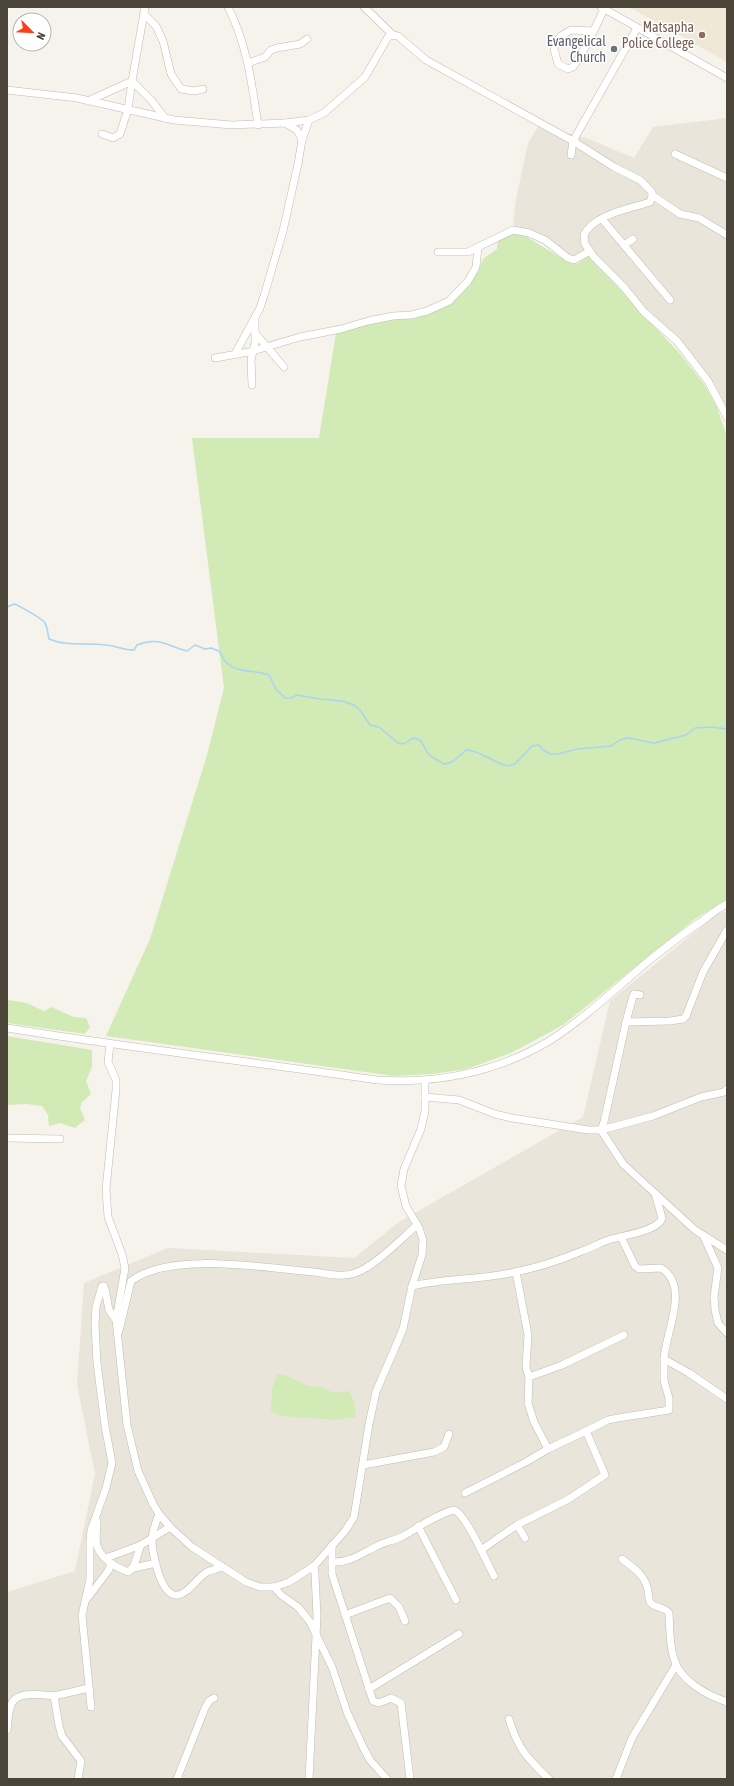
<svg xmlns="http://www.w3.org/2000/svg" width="734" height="1786" font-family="'Asap Condensed',sans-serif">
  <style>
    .residential { fill: #eae5da }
    .education { fill: #efe8d6 }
    .green { fill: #d2eab5 }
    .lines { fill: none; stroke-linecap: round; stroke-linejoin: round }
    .stream { stroke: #a9d4f2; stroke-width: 1.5 }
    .minor-casing { stroke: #c2bbae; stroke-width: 8 }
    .minor { stroke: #fff; stroke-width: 7 }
    .education-dot { fill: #8d6e63; stroke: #fff; stroke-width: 1.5 }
    .worship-dot { fill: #6b7280; stroke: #fff; stroke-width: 1.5 }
    .labels { text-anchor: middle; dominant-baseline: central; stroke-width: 3; stroke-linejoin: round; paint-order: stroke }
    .education-label { font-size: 14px; fill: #785e54; stroke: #fff; text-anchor: end }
    .worship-label { font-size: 14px; fill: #5b616d; stroke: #fff; text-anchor: end }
  </style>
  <rect width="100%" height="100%" fill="#f6f3ec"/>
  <g class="residential">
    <path d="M 727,118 L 727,416 L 716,389 L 667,331 L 592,252 L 573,261 L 513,225 L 516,199 L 528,143 L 539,125 L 586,138 L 634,158 L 653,127 Z"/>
    <path d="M 727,911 L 727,1779 L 7,1779 L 7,1592 L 75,1571 L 95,1474 L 77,1384 L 84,1283 L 168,1248 L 354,1258 L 399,1222 L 583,1117 L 610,1001 L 717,914 Z"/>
  </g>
  <path class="education" d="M 629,7 L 727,7 L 727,62 Z"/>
  <g class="green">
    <path d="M 514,233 L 525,236 L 570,263 L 577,264 L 589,256 L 681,355 L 704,384 L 717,407 L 727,437 L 727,899 L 695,919 L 563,1025 L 511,1053 L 467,1069 L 432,1074 L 394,1076 L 106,1036 L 150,939 L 207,755 L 224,688 L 192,438 L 319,438 L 336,333 L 385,320 L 417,318 L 442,308 L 461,295 L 478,272 L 483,259 L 497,249 L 498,239 Z"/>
    <path d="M 9,1000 L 27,1003 L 44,1011 L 51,1007 L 74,1017 L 86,1018 L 90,1027 L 85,1034 L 7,1023 L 7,1001 Z"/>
    <path d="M 7,1036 L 92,1050 L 92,1067 L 86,1081 L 91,1094 L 82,1102 L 80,1108 L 85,1120 L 75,1128 L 60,1123 L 49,1126 L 48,1115 L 42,1106 L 27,1104 L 7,1105 Z"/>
    <path d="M 277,1374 L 287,1376 L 308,1386 L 321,1387 L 334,1393 L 349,1391 L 354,1402 L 356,1417 L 335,1420 L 283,1416 L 271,1412 L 272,1389 Z"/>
  </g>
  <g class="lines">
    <path class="stream" d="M 7,607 L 14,604 C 18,605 43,619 45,623 C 47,626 48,634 49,639 C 67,647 87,642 106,645 C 116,646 124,650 134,650 L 137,645 C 157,636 168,646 187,651 L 195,645 L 205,649 L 211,648 L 219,651 C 222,655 224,662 228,664 C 239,673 256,670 269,675 L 276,689 L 285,698 L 291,698 L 297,695 L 320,699 L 342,701 L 354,705 L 360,710 L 370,725 L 379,727 L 398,743 L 404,744 L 413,738 C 423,739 423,746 428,753 C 432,758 439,761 444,764 C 453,764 459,756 466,750 C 480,750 493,763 508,766 L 515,764 L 532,746 L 539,745 L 543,750 L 551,754 L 558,754 L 577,749 L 611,746 L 620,740 L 628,738 L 654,743 L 686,735 L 695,728 L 711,727 L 727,729"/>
    <g class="minor-casing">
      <g id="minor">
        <path d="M 228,7 C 247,44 252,84 258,125"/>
        <path d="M 364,7 L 393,35"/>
        <path d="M 601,7 L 727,78"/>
        <path d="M 145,15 L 156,26 L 163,41 L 171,74 L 181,89 L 194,91 L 203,89"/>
        <path d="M 593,31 L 571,30 L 561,36 L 555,43 L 554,49 L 558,64 L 568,69 L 573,67 C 586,48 595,29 604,9"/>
        <path d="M 248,63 L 265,57 L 271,50 L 277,48 L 300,44 L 307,39"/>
        <path d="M 132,81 L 151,100 L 165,118"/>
        <path d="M 7,90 L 77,98 L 174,120 L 232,125 L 285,123 L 297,130 L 302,140"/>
        <path d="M 88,101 L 132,81 L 145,7"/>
        <path d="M 285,123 L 309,120 L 324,113 L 365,77 L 388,37 L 393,35 L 398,36 L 426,60 L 573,141 L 614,167 L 640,180 L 652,192 L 652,197 L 650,202 C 630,209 594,214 584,235 L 585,244 L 593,256 L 623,286 L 644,312 L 677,341 L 708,381 L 727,417"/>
        <path d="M 102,134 L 113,138 L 120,134 L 128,109 L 132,81"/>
        <path d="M 675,154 L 727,178"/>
        <path d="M 571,155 L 573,141 L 637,28"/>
        <path d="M 652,195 L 680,214 L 699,218 L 727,235"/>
        <path d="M 602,219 L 670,300"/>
        <path d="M 624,245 L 633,239"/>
        <path d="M 438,252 L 468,252 L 513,230 L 529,233 L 545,240 L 568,258 L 574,260 L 590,251"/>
        <path d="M 255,333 L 284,367"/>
        <path d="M 235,354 L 260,308 L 264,296 L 283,231 L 298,164 L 302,140 L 309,120"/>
        <path d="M 215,358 L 249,352 L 300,337 L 341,329 L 368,321 L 393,316 L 411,315 L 427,311 L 449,301 L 468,281 L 476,267 L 478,247"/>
        <path d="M 252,385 L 251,360 L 255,343 L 255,319"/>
        <path d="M 640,995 L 634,994 L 633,996 L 626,1022 L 670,1021 L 683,1019 L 686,1016 L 703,972 L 727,930"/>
        <path d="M 7,1028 C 130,1048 254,1062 377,1080 C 437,1084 497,1072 549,1041 C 584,1019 615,989 646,963 C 664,948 683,934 702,921 C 710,915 718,908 727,904"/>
        <path d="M 110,1044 L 108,1062 L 116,1080 L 116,1090 L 106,1189 L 108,1217 L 122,1254 L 125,1268 L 116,1320 L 127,1425 L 138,1471 L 153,1504 L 159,1514 L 170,1527 L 192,1547 L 246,1582 L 260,1587 L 274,1587 L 289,1582 L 314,1566 L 345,1531 L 354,1517 L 369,1424 L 376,1392 L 403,1329 L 412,1286 L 422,1255 L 423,1240 L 419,1228 L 406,1206 L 401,1186 L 404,1169 L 421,1129 L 425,1111 L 425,1080"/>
        <path d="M 425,1097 L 459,1100 L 495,1114 L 512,1118 L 588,1130 L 601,1130 L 653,1116 L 701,1097 L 724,1092 L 727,1089"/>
        <path d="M 601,1130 L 623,1164 L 695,1230 L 727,1250"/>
        <path d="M 601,1130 L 604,1122 L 626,1022"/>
        <path d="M 7,1138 L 60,1139"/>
        <path d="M 621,1237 L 635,1266 L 639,1269 L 661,1268 C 691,1286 665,1333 664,1359 L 689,1373 L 727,1399"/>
        <path d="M 704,1237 L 718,1268 L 714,1297 L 715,1310 L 718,1323 L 727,1333"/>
        <path d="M 516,1272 L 528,1335 L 526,1367 L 529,1377 L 528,1403 L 534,1422 L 548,1449"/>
        <path d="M 412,1286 C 446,1278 481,1280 515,1272 C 535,1268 563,1259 582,1251 C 592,1248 601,1242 611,1239 C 622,1236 659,1231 662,1218 L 655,1193"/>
        <path d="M 119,1331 L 131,1281 C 170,1251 265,1268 313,1272 C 326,1273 342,1278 355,1273 C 374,1267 401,1239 417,1225"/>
        <path d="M 529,1377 L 562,1365 L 624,1335"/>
        <path d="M 586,1431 L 608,1420 L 618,1418 L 669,1410 L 669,1398 L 664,1381 L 664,1359"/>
        <path d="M 363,1465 L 434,1452 L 444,1447 L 449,1434"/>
        <path d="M 465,1493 L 526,1462 L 548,1449 L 586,1431 L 605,1475 L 567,1500 L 517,1525"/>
        <path d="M 159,1514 C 156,1522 152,1531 152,1541 C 152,1553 161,1598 178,1595 C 189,1593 197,1578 207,1572 C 211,1570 217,1569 222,1567"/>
        <path d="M 97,1521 C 97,1529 95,1539 97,1546 C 102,1560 116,1567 128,1572 C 136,1568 137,1553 141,1545"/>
        <path d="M 418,1526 L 456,1600"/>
        <path d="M 332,1545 L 332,1574 L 373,1701 L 379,1703 L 391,1698 L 401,1703 L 410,1779"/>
        <path d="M 481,1550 L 517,1525 L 525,1538"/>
        <path d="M 106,1558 L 141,1545 L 170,1527"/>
        <path d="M 622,1559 C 632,1567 644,1574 647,1587 C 649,1591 648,1599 650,1602 C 655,1609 664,1606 669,1613 C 670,1628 669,1644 674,1659 C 680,1681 707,1695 727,1702"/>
        <path d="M 332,1562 C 349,1563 361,1554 375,1547 C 383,1542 393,1541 401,1537 C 419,1528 434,1515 454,1510 C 466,1514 487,1563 494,1576"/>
        <path d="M 134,1568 L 156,1563"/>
        <path d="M 274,1587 L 281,1595 L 298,1607 L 310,1622 L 332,1667 L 347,1712 L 363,1747 L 370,1760 L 387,1779"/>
        <path d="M 86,1600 L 108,1571 L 111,1564"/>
        <path d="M 345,1615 L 390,1598 L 399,1607 L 405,1621"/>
        <path d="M 369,1689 L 459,1634"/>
        <path d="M 54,1696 L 89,1688"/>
        <path d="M 91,1707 L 82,1615 L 90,1579 L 90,1540 L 91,1530 L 106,1488 L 112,1463 L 105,1426 L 97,1363 L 95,1325 L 96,1307 L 102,1286 L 104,1286 L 105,1289 L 109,1310 L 116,1320"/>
        <path d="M 509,1719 C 518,1749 527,1758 549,1779"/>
        <path d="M 7,1730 C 8,1722 8,1713 11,1705 C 16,1690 43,1695 54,1696 L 59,1726 L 62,1736 L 81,1761 L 78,1779"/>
        <path d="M 177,1779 L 205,1708 L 209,1701 L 214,1698"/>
        <path d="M 309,1779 L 317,1616 L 315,1574 L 314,1566"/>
        <path d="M 616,1779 L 632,1738 L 676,1665"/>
      </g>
    </g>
    <use href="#minor" class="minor"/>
  </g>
  <circle class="education-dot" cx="702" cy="35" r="4"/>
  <circle class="worship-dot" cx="614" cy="49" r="4"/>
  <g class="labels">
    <g class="education-label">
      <text x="694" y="27">Matsapha<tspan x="694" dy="16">Police College</tspan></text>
    </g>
    <g class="worship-label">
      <text x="606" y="41">Evangelical<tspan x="606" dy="16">Church</tspan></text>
    </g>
  </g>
  <rect width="734" height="1786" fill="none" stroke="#4b4439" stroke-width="16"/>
  <g transform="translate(32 32) rotate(114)"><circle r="19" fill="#ffffff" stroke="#b7b4b0"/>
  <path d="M0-3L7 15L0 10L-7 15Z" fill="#fc3f1d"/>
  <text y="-6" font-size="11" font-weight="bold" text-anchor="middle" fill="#4b4439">N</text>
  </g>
</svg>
